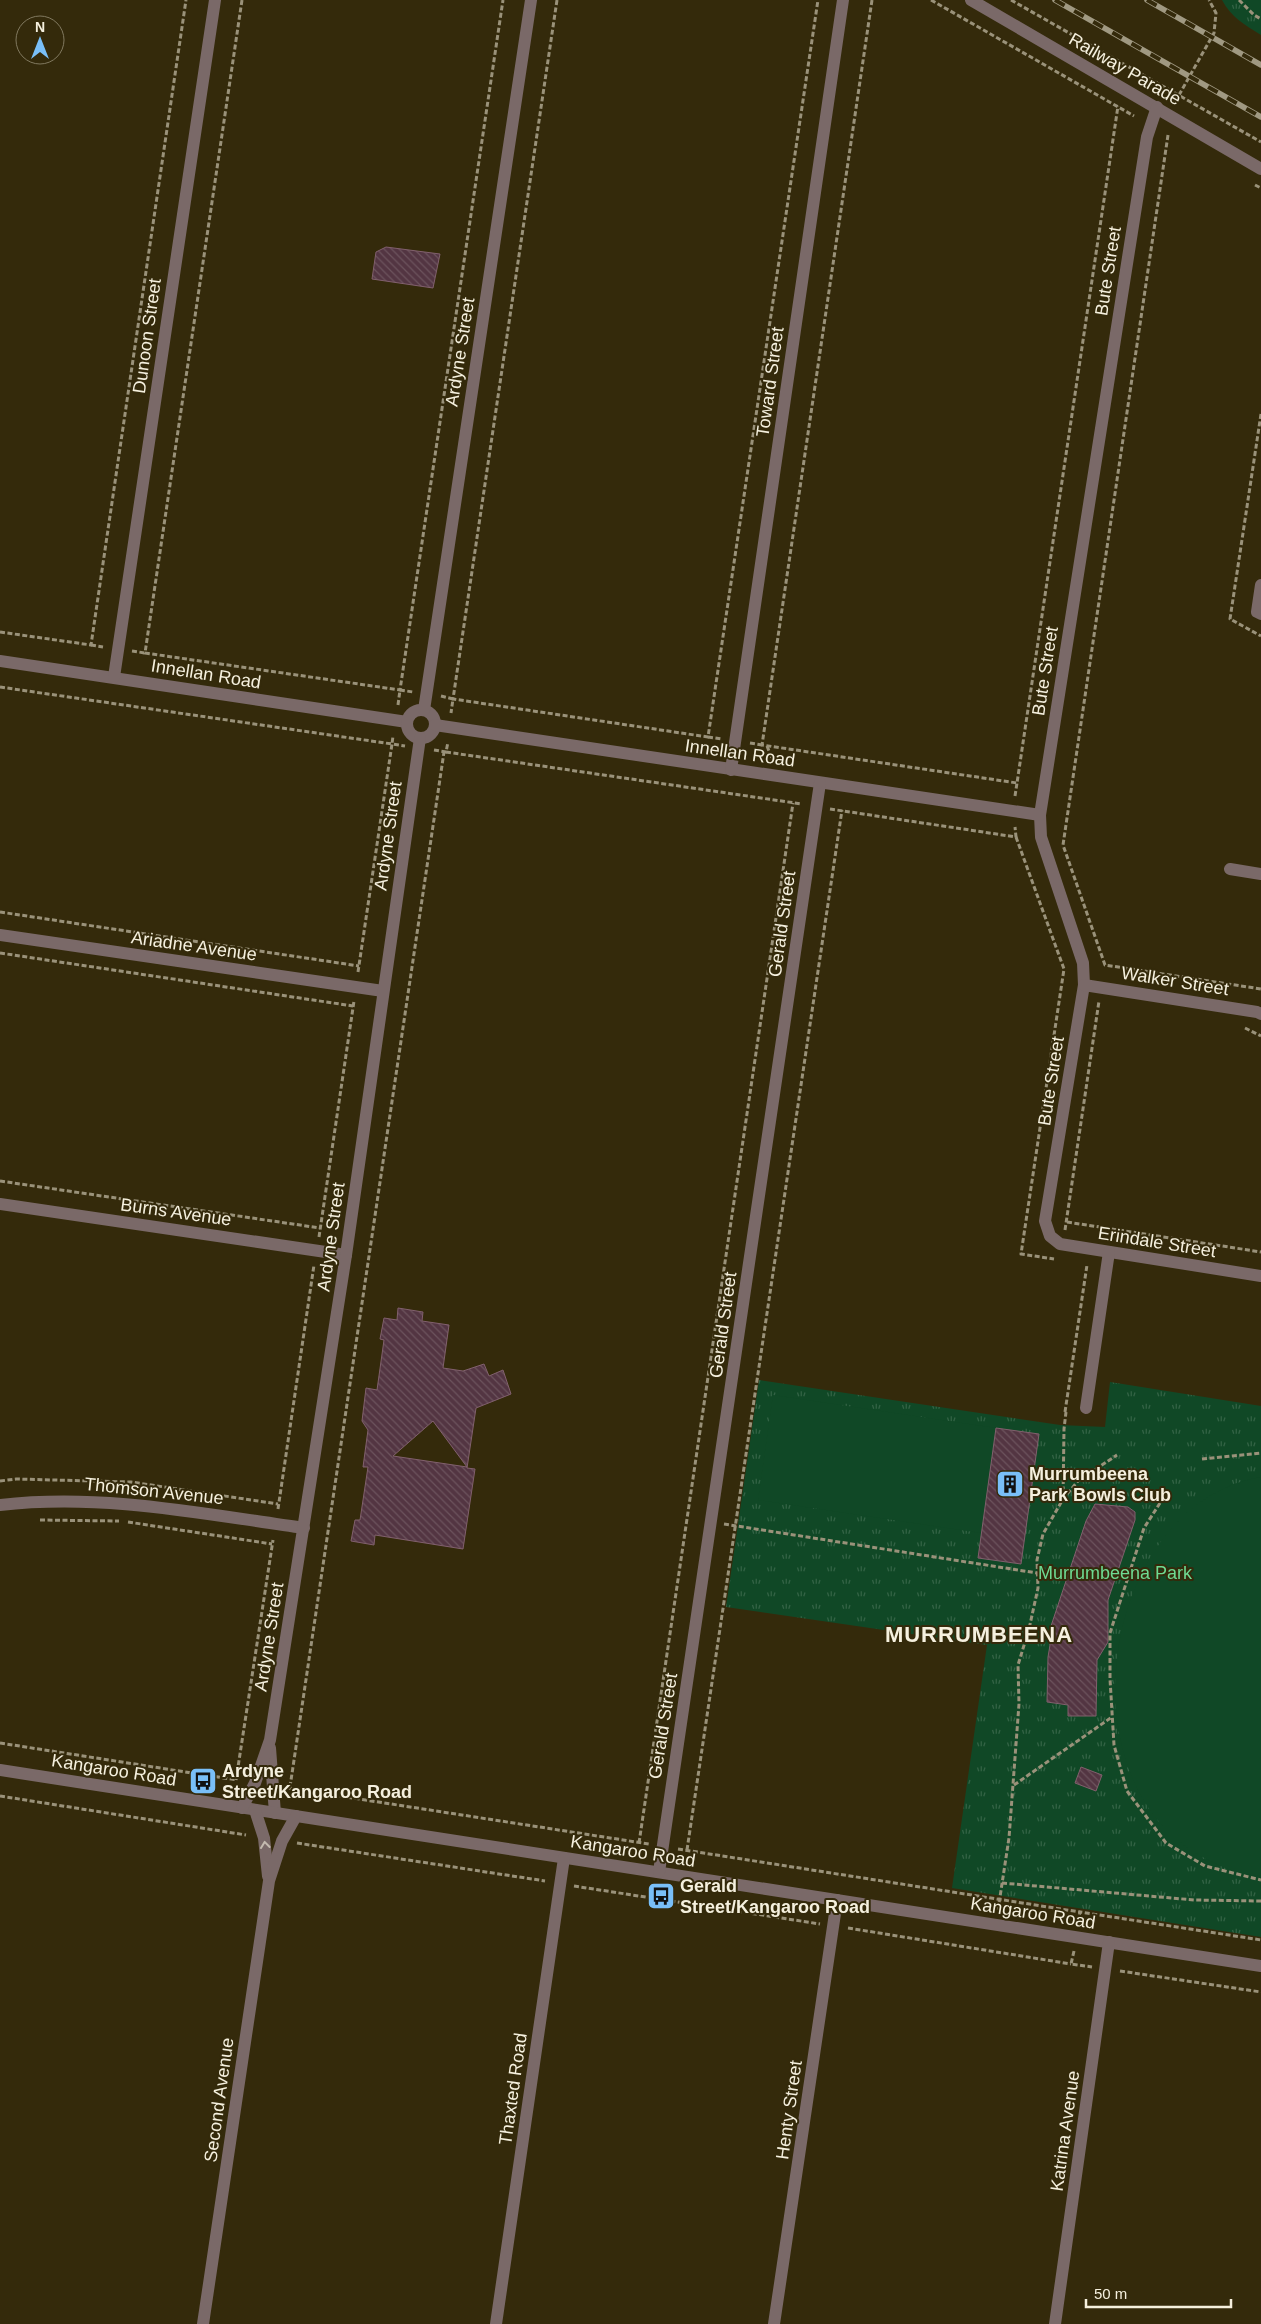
<svg xmlns="http://www.w3.org/2000/svg" width="1261" height="2324" font-family="Helvetica,sans-serif">
  <style>
    .park { fill: url(#park-tufts) }
    .garden { fill: #104826 }
    .building { fill: url(#building-back-hatch); stroke: #81606d; fill-rule: evenodd }
    .lines { fill: none; stroke-linecap: round; stroke-linejoin: round }
    .path { stroke: #9a927a; stroke-width: 3; stroke-dasharray: 5 2.5; stroke-linecap: butt }
    .minor { stroke: #7a6968; stroke-width: 12 }
    .rail-casing { stroke: #a09982; stroke-width: 5.5 }
    .rail { stroke: #342a0b; stroke-width: 4; stroke-dasharray: 11; stroke-linecap: butt }
    .oneway { stroke: #c4baaf }
    .labels { text-anchor: middle; dominant-baseline: central; stroke-width: 4; stroke-linejoin: round; paint-order: stroke }
    .street-label { font-size: 18px; fill: #f5f0de; stroke: #342a0b }
    .poi-label { font-size: 18px; font-weight: bold; fill: #f5f0de; stroke: #342a0b; text-anchor: start }
    .park-label { font-size: 18px; fill: #6eda92; stroke: #342a0b }
    .district-label { font-size: 22px; font-weight: bold; letter-spacing: 1px; fill: #f5f0de; stroke: #342a0b }
  </style>
  <defs>
    <pattern id="park-tufts" width="24" height="20" patternUnits="userSpaceOnUse" patternTransform="scale(1.25)"><rect width="24" height="20" fill="#104826"/><path d="M3 7l-1-3M5 7V3M7 7l1-3M15 17l-1-3M17 17v-4M19 17l1-3" fill="none" stroke="#336345"/></pattern>
    <pattern id="building-back-hatch" width="6" height="6" patternUnits="userSpaceOnUse" patternTransform="scale(1.25)"><rect width="6" height="6" fill="#533542"/><path d="M-1 5l2 2M0 0l6 6M5-1l2 2" fill="none" stroke="#6c535d"/></pattern>
  </defs>
  <rect width="100%" height="100%" fill="#342a0b"/>
  <g class="park">
    <path d="M 1222,0 L 1261,0 L 1261,35 C 1245,25 1231,17 1222,0 Z"/>
    <path d="M 759,1380 L 1060,1425 L 1105,1427 L 1110,1382 L 1261,1406 L 1261,1937 L 952,1888 L 987,1645 L 726,1607 Z"/>
  </g>
  <g class="garden">
    <path d="M 773,1395 L 996,1428 L 981,1533 L 758,1500 Z"/>
    <path d="M 1261,1477 L 1261,1876 C 1237,1875 1214,1864 1194,1852 C 1061,1769 1105,1503 1261,1477 Z"/>
  </g>
  <g class="building">
    <path d="M 386,247 L 440,254 L 433,288 L 372,279 L 376,252 Z"/>
    <path d="M 398,1308 L 423,1312 L 422,1321 L 449,1325 L 443,1368 L 463,1371 L 484,1364 L 489,1376 L 503,1370 L 511,1394 L 476,1408 L 467,1468 L 475,1469 L 463,1549 L 375,1535 L 374,1545 L 351,1541 L 355,1520 L 360,1520 L 368,1467 L 363,1467 L 368,1430 L 362,1421 L 366,1388 L 377,1390 L 384,1340 L 380,1339 L 384,1318 L 397,1320 ZM 433,1421 L 467,1467 L 393,1456 Z"/>
    <path d="M 996,1428 L 1039,1434 L 1021,1564 L 978,1558 Z"/>
    <path d="M 1095,1504 L 1128,1507 L 1135,1512 L 1135,1520 L 1108,1600 L 1108,1642 L 1097,1660 L 1096,1716 L 1068,1716 L 1068,1705 L 1047,1702 L 1048,1657 L 1050,1645 L 1048,1635 L 1086,1521 Z"/>
    <path d="M 1081,1767 L 1102,1775 L 1096,1791 L 1075,1783 Z"/>
  </g>
  <g class="lines">
    <g class="path">
      <path d="M 242,0 L 145,653 L 400,690 L 503,0"/>
      <path d="M 557,0 L 453,699 L 708,737 L 818,0"/>
      <path d="M 872,0 L 762,745 L 1017,783 L 1118,106"/>
      <path d="M 931,0 L 1134,116"/>
      <path d="M 1011,0 L 1261,142"/>
      <path d="M 1239,0 L 1254,15 L 1261,19"/>
      <path d="M 1179,95 L 1214,33 L 1216,13 L 1209,0"/>
      <path d="M 1168,135 L 1063,845 L 1105,965 L 1261,989"/>
      <path d="M 1255,185 L 1261,188"/>
      <path d="M 1261,414 L 1230,619 L 1261,636"/>
      <path d="M 0,632 L 91,645 L 186,0"/>
      <path d="M 91,645 L 103,647"/>
      <path d="M 132,651 L 145,653"/>
      <path d="M 0,687 L 392,744 L 393,736"/>
      <path d="M 441,696 L 453,699 L 451,713"/>
      <path d="M 398,705 L 400,690 L 413,692"/>
      <path d="M 708,737 L 722,739"/>
      <path d="M 750,743 L 762,745"/>
      <path d="M 767,746 L 773,761"/>
      <path d="M 434,750 L 446,752 L 448,742"/>
      <path d="M 446,752 L 802,804"/>
      <path d="M 1015,796 L 1017,783"/>
      <path d="M 830,809 L 1016,837 L 1015,827"/>
      <path d="M 1016,837 L 1064,969 L 1021,1254 L 1054,1259"/>
      <path d="M 0,912 L 359,966"/>
      <path d="M 0,953 L 353,1006"/>
      <path d="M 358,972 L 392,744 L 405,746"/>
      <path d="M 1245,1028 L 1261,1036"/>
      <path d="M 0,1181 L 320,1228"/>
      <path d="M 1067,1222 L 1261,1252"/>
      <path d="M 1065,1230 L 1099,1001"/>
      <path d="M 319,1237 L 354,1001"/>
      <path d="M 1065,1412 L 1087,1265"/>
      <path d="M 1202,1459 L 1261,1453"/>
      <path d="M 0,1481 L 16,1479 L 131,1482 L 278,1504"/>
      <path d="M 1063,1499 L 1064,1429 L 1066,1412"/>
      <path d="M 1160,1503 L 1144,1528 L 1110,1633 L 1110,1679 L 1114,1745 L 1127,1791 L 1166,1843 L 1205,1866 L 1261,1880"/>
      <path d="M 278,1509 L 314,1265"/>
      <path d="M 40,1520 L 119,1521"/>
      <path d="M 128,1522 L 272,1544"/>
      <path d="M 724,1524 L 1037,1573"/>
      <path d="M 0,1743 L 237,1780"/>
      <path d="M 236,1780 L 273,1540"/>
      <path d="M 1014,1785 L 1112,1717"/>
      <path d="M 290,1787 L 444,752"/>
      <path d="M 288,1788 L 649,1844"/>
      <path d="M 0,1796 L 246,1835"/>
      <path d="M 297,1843 L 545,1881"/>
      <path d="M 639,1843 L 793,803"/>
      <path d="M 678,1849 L 1080,1912"/>
      <path d="M 687,1850 L 842,810"/>
      <path d="M 1002,1883 L 1194,1900 L 1261,1901"/>
      <path d="M 574,1886 L 820,1924"/>
      <path d="M 998,1910 L 1009,1838 L 1019,1704 L 1018,1665 L 1029,1629 L 1038,1588 L 1037,1560 L 1043,1534 L 1063,1499 L 1078,1481 L 1117,1455"/>
      <path d="M 1078,1922 L 1080,1912 L 1261,1940"/>
      <path d="M 848,1928 L 1071,1964"/>
      <path d="M 1074,1951 L 1071,1964 L 1092,1967"/>
      <path d="M 1120,1971 L 1261,1992"/>
    </g>
    <g class="minor">
      <path d="M 971,0 L 1261,169"/>
      <path d="M 1157,107 L 1147,137 L 1040,815 L 1041,837 L 1083,963 L 1084,985 L 1045,1221 L 1050,1236 L 1060,1244 L 1261,1276"/>
      <path d="M 1261,585 L 1257,612 L 1261,614"/>
      <path d="M 0,661 L 407,722"/>
      <path d="M 114,677 L 215,0"/>
      <circle cx="421" cy="724" r="14"/>
      <path d="M 424,710 L 531,0"/>
      <path d="M 435,725 L 1040,815"/>
      <path d="M 731,770 L 843,0"/>
      <path d="M 1230,869 L 1261,874"/>
      <path d="M 0,935 L 383,991"/>
      <path d="M 1084,985 L 1257,1012 L 1261,1014"/>
      <path d="M 0,1204 L 346,1255"/>
      <path d="M 1086,1408 L 1109,1252"/>
      <path d="M 0,1505 C 103,1493 203,1514 304,1528"/>
      <path d="M 270,1748 L 275,1813"/>
      <path d="M 0,1770 L 1261,1966"/>
      <path d="M 242,1808 L 255,1783 L 270,1740 L 346,1255 L 420,738"/>
      <path d="M 255,1810 L 264,1838 L 268,1876"/>
      <path d="M 659,1872 L 820,783"/>
      <path d="M 203,2324 L 269,1881 L 282,1841 L 296,1816"/>
      <path d="M 496,2324 L 564,1858"/>
      <path d="M 774,2324 L 837,1900"/>
      <path d="M 1055,2324 L 1109,1942"/>
    </g>
    <g class="rail-casing">
      <g id="rail">
        <path d="M 1055,0 L 1261,117"/>
        <path d="M 1147,0 L 1261,65"/>
      </g>
    </g>
    <use href="#rail" class="rail"/>
  </g>
  <defs><path id="oneway-chevron" d="M-2-3.5L2.5 0L-2 3.5" fill="none" stroke-width="1.6" stroke-linecap="round" stroke-linejoin="round" transform="scale(1.25)"/></defs>
  <use class="oneway" href="#oneway-chevron" transform="translate(265 1845) rotate(-97)"/>
  <defs>
    <g id="building-square" transform="scale(1.4375)"><rect x="-9" y="-9" width="18" height="18" rx="4" fill="#79bff8" stroke="#342a0b"/><path d="M-4-6H4V6H1V3H-1V6H-4ZM-2.5-4.3h1.7v1.8h-1.7ZM.8-4.3h1.7v1.8H.8ZM-2.5-1h1.7V.8h-1.7ZM.8-1h1.7V.8H.8Z" fill="#111"/></g>
    <g id="bus-square" transform="scale(1.4375)"><rect x="-9" y="-9" width="18" height="18" rx="4" fill="#79bff8" stroke="#342a0b"/><path d="M-5-6H5V4H4V6H2V4H-2V6H-4V4H-5ZM-3.5-4V0h7V-4ZM-3.5 1.2v1.5H-2V1.2ZM2 1.2v1.5H3.5V1.2Z" fill="#111"/></g>
  </defs>
  <g fill-rule="evenodd">
    <use href="#building-square" x="1010" y="1484"/>
    <use href="#bus-square" x="203" y="1781"/>
    <use href="#bus-square" x="661" y="1896"/>
  </g>
  <g class="labels">
    <g class="street-label">
      <text transform="translate(1125 69) rotate(30)">Railway Parade</text>
      <text transform="translate(1108 271) rotate(-81)">Bute Street</text>
      <text transform="translate(147 336) rotate(-82)">Dunoon Street</text>
      <text transform="translate(460 352) rotate(-81)">Ardyne Street</text>
      <text transform="translate(770 382) rotate(-82)">Toward Street</text>
      <text transform="translate(1045 671) rotate(-81)">Bute Street</text>
      <text transform="translate(206 674) rotate(9)">Innellan Road</text>
      <text transform="translate(740 753) rotate(8)">Innellan Road</text>
      <text transform="translate(388 836) rotate(-82)">Ardyne Street</text>
      <text transform="translate(782 924) rotate(-82)">Gerald Street</text>
      <text transform="translate(194 946) rotate(8)">Ariadne Avenue</text>
      <text transform="translate(1175 981) rotate(9)">Walker Street</text>
      <text transform="translate(1051 1081) rotate(-81)">Bute Street</text>
      <text transform="translate(176 1212) rotate(8)">Burns Avenue</text>
      <text transform="translate(331 1237) rotate(-82)">Ardyne Street</text>
      <text transform="translate(1157 1242) rotate(9)">Erindale Street</text>
      <text transform="translate(723 1325) rotate(-82)">Gerald Street</text>
      <text transform="translate(154 1491) rotate(6)">Thomson Avenue</text>
      <text transform="translate(269 1637) rotate(-81)">Ardyne Street</text>
      <text transform="translate(663 1726) rotate(-81)">Gerald Street</text>
      <text transform="translate(114 1770) rotate(9)">Kangaroo Road</text>
      <text transform="translate(633 1851) rotate(9)">Kangaroo Road</text>
      <text transform="translate(1033 1913) rotate(9)">Kangaroo Road</text>
      <text transform="translate(513 2089) rotate(-82)">Thaxted Road</text>
      <text transform="translate(219 2100) rotate(-82)">Second Avenue</text>
      <text transform="translate(789 2110) rotate(-82)">Henty Street</text>
      <text transform="translate(1065 2131) rotate(-82)">Katrina Avenue</text>
    </g>
    <g class="poi-label">
      <text x="1029" y="1474">Murrumbeena<tspan x="1029" dy="21">Park Bowls Club</tspan></text>
      <text x="222" y="1771">Ardyne<tspan x="222" dy="21">Street/Kangaroo Road</tspan></text>
      <text x="680" y="1886">Gerald<tspan x="680" dy="21">Street/Kangaroo Road</tspan></text>
    </g>
    <g class="park-label">
      <text x="1115" y="1573">Murrumbeena Park</text>
    </g>
    <g class="district-label">
      <text x="979" y="1634">MURRUMBEENA</text>
    </g>
  </g>
  <g transform="translate(40 40)"><circle r="24" fill="#342a0b" stroke="#81795f"/>
  <path d="M0-4L9 19L0 12L-9 19Z" fill="#79bff8"/>
  <text y="-8" font-size="14" font-weight="bold" text-anchor="middle" fill="#f5f0de">N</text>
  </g>
  <path d="M1086 2299v8h145v-8" fill="none" stroke="#f5f0de" stroke-width="2.5"/>
  <text x="1094" y="2299" font-size="15" fill="#f5f0de" stroke="#342a0b" stroke-width="4" paint-order="stroke">50 m</text>
</svg>
